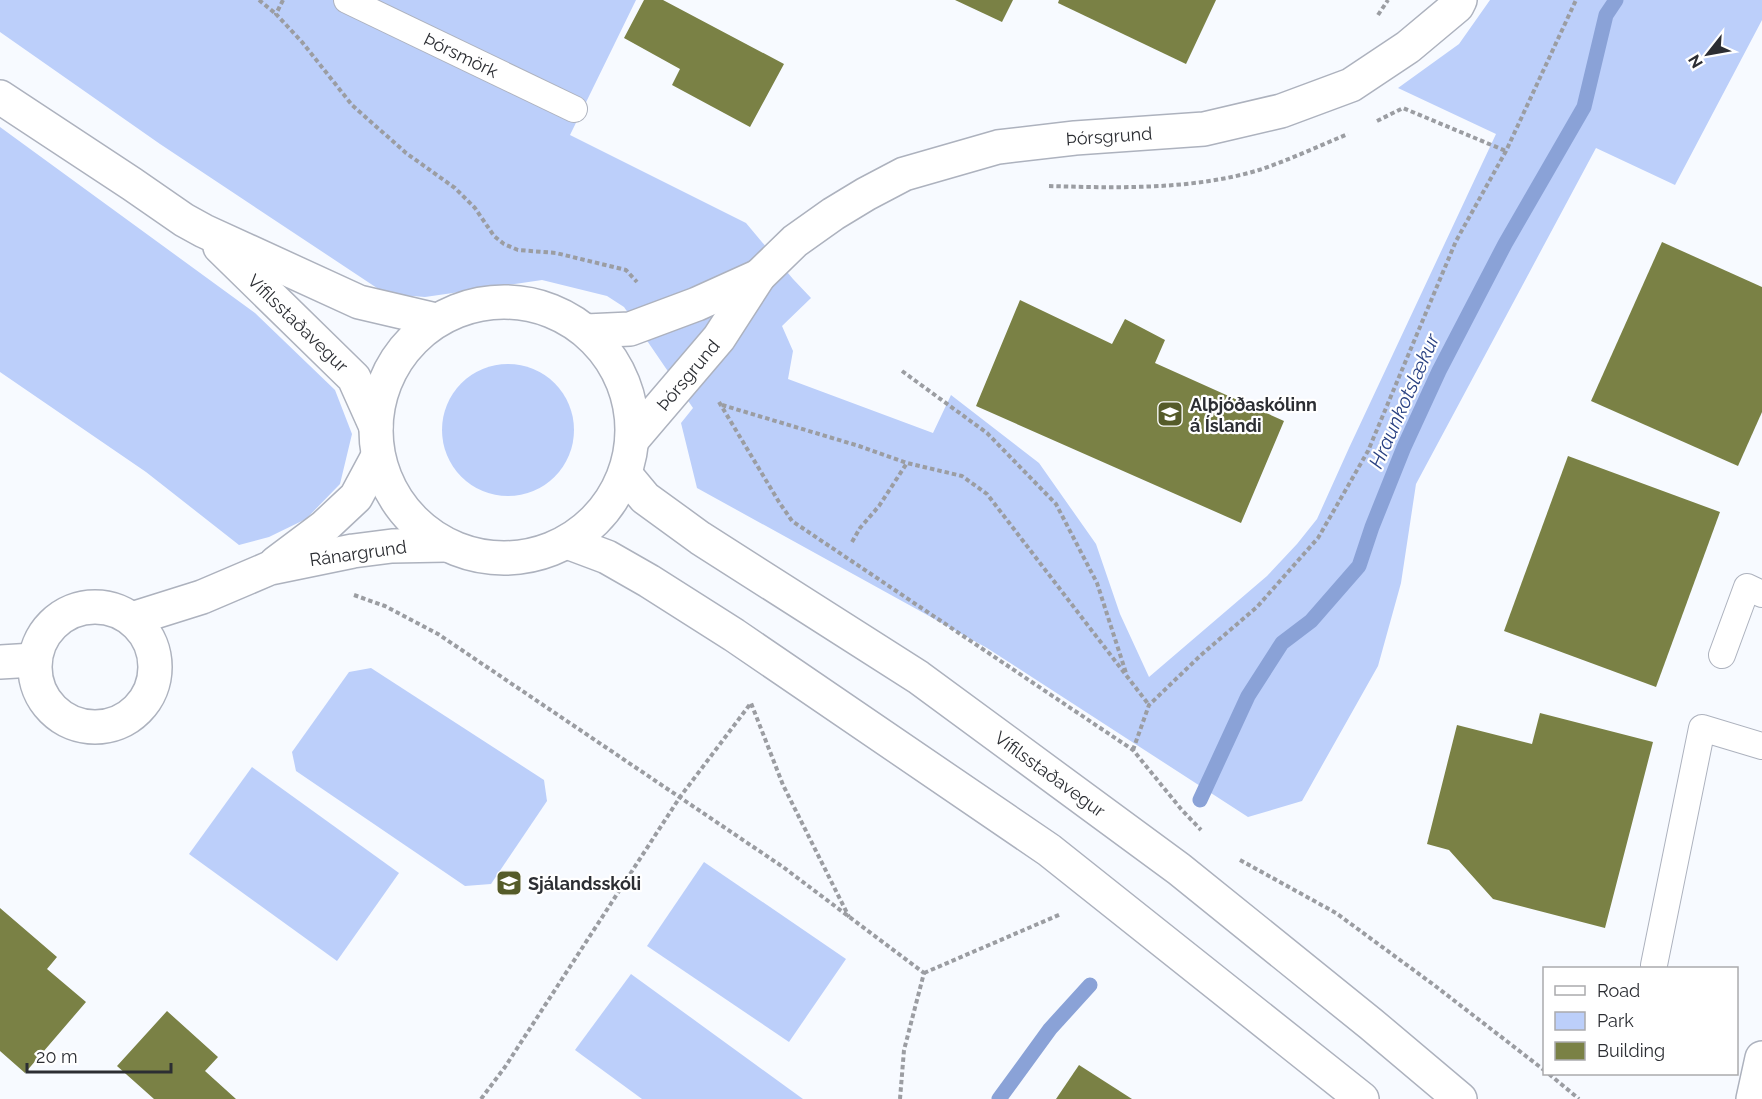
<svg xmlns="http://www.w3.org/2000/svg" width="1762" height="1099" font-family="Raleway,sans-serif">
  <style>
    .green { fill: #bccffa }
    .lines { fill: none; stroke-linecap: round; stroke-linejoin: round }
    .stream { stroke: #8aa2d7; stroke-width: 15 }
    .building { fill: #7a8145 }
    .lane-casing { stroke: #adb2be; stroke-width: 28 }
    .street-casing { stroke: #adb2be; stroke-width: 36 }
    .secondary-casing { stroke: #adb2be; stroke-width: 36 }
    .path { stroke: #9b9da2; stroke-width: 4; stroke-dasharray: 4.5 3; stroke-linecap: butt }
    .lane { stroke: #fff; stroke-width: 26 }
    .street { stroke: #fff; stroke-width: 33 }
    .secondary { stroke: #fff; stroke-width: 33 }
    .labels { text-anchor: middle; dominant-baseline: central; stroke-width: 4.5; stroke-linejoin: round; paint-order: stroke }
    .street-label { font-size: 18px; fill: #2c2e33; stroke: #fff }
    .poi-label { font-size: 18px; font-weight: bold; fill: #2c2e33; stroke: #fff; text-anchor: start }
    .water-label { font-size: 20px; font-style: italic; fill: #294182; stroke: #fff }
  </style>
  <rect width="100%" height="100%" fill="#f7faff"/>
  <g class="green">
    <path d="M 0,0 L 636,0 L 570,135 L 746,223 L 793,279 L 811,298 L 782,326 L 793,351 L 788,379 L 933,433 L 951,395 L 1039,463 L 1096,544 L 1120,614 L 1149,677 L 1267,576 L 1297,544 L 1317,519 L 1349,448 L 1496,134 L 1398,88 L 1459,44 L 1490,0 L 1762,0 L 1762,20 L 1675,185 L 1596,148 L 1416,484 L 1401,583 L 1378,666 L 1302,801 L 1248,817 L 987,648 L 697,488 L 681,423 L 693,408 L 624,307 L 607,296 L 542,280 L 425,297 L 386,294 L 160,144 L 0,32 Z"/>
    <path d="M 0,127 L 255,313 L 335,390 L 352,434 L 340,484 L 306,519 L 269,537 L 239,545 L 146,472 L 0,372 Z"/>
    <circle cx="508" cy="430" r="66"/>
    <path d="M 371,668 L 544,780 L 547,801 L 491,884 L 465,886 L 296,771 L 292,752 L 349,672 Z"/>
    <path d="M 252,767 L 399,873 L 337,961 L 189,854 Z"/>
    <path d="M 704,862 L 846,959 L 789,1042 L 647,946 Z"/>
    <path d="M 631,974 L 803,1099 L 642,1099 L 575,1050 Z"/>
  </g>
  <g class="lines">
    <g class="stream">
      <path d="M 1200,800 L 1248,696 L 1282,643 L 1311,621 L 1359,566 L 1372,527 L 1404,447 L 1439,371 L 1505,244 L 1584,107 L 1606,15 L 1616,0"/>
      <path d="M 999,1099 L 1050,1029 L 1090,985"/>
    </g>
  </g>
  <g class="building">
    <path d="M 644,0 L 663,0 L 784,64 L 750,127 L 672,85 L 680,69 L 624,38 Z"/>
    <path d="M 955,0 L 1013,0 L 1002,22 Z"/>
    <path d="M 1059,0 L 1216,0 L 1186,64 L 1058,3 Z"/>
    <path d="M 1662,242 L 1762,287 L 1762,412 L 1738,466 L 1591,401 Z"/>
    <path d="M 1020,300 L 1112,344 L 1125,319 L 1165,340 L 1155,363 L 1284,421 L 1241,523 L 976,406 Z"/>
    <path d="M 1568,456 L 1720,512 L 1656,687 L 1504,631 Z"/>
    <path d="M 1540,713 L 1653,742 L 1605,928 L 1493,899 L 1449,850 L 1427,844 L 1457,725 L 1532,744 Z"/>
    <path d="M 0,908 L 57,957 L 47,969 L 86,1002 L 25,1073 L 0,1051 Z"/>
    <path d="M 167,1011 L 218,1057 L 205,1071 L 236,1099 L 154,1099 L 117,1066 Z"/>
    <path d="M 1079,1065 L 1132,1099 L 1056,1099 Z"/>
  </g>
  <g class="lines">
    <g class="lane-casing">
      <g id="lane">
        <path d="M 347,0 L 574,109"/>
        <path d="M 1722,655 L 1747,587 L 1762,594"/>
        <path d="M 1654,965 L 1702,728 L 1762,746"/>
      </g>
    </g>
    <g class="street-casing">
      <g id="street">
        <path d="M 586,331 L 630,329 L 697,304 L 759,276"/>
        <path d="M 632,440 L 719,338 L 759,276 L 795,241 L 833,214 L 866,194 L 904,174 L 998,147 L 1075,138 L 1204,129 L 1281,111 L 1351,85 L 1408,47 L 1457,6 L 1460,0"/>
        <path d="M 276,563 L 324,527 L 356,497 L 378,456"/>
        <circle cx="95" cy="667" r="60"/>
        <path d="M 132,619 L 202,597 L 270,568 L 353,551 L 392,546 L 446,545"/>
        <path d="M 0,662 L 34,660"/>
        <path d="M 1753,1099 L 1762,1058"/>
      </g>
    </g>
    <g class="secondary-casing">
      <g id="secondary">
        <path d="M 0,97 L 132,184 L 184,220 L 204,231 L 359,302 L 436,320"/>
        <path d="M 220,247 L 354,378 L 376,427"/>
        <circle cx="504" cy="430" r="128"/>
        <path d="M 625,474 L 645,498 L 700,538 L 918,677 L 1179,869 L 1371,1024 L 1460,1099"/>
        <path d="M 567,542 L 607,557 L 649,581 L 734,635 L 1049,850 L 1362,1099"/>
      </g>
    </g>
    <g class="path">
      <path d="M 259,0 L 276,14"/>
      <path d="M 283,0 L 276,14 L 302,42 L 352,105 L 406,153 L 455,188 L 475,208 L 494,236 L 504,244 L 518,250 L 556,253 L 626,270 L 637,282"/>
      <path d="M 1378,15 L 1388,0"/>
      <path d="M 1377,121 L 1403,108 L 1506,151"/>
      <path d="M 1049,186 C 1117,188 1193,190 1259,170 C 1289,160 1319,146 1348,134"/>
      <path d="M 902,371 L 987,433 L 1056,504 L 1097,583 L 1126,673"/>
      <path d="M 719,402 L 779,502 L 792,521 L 1133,750 L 1181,809 L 1201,830"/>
      <path d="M 722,405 L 859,446 L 907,463 L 962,476 L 987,494 L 1149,705"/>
      <path d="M 852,542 L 860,528 L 879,506 L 907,463"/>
      <path d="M 354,595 L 385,606 L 438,634 L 783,867 L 924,973 L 904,1050 L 900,1099"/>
      <path d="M 1133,750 L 1149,705 L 1201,655 L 1257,607 L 1318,538 L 1368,451 L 1456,241 L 1506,151 L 1576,0"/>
      <path d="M 1240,860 L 1336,913 L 1434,985 L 1544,1070"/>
      <path d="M 924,973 L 1061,914"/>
      <path d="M 1549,1074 L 1579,1099"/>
      <path d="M 481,1099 L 505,1067 L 680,797 L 751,703 L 783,785 L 849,917"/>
    </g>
    <use href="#lane" class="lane"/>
    <use href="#street" class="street"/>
    <use href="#secondary" class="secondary"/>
  </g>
  <defs>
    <g id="school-square" transform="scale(1.35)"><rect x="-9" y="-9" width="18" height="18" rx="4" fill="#555b29" stroke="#fff"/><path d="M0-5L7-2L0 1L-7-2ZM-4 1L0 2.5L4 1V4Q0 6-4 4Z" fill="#fff"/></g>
  </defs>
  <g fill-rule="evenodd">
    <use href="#school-square" x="1170" y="414"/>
    <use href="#school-square" x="509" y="883"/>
  </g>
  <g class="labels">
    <g class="street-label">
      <text transform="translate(461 55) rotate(26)">Þórsmörk</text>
      <text transform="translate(1109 136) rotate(-4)">Þórsgrund</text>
      <text transform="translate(298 323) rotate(44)">Vífilsstaðavegur</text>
      <text transform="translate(688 375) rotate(-50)">Þórsgrund</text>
      <text transform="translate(358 553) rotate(-8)">Ránargrund</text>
      <text transform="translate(1050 774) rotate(36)">Vífilsstaðavegur</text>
    </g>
    <g class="poi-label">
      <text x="1190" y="404">Alþjóðaskólinn<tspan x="1190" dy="21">á Íslandi</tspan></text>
      <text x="528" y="883">Sjálandsskóli</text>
    </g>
    <g class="water-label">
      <text transform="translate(1404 401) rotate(-66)">Hraunkotslækur</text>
    </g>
  </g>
  <rect x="1543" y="967" width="195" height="108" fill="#ffffff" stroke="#ababad" stroke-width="1.5"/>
  <rect x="1555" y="986" width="30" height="9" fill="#ffffff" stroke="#ababad" stroke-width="1.5"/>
  <text x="1597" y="997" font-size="18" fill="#2c2e33">Road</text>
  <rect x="1555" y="1012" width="30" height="18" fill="#bccffa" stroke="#ababad" stroke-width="1.5"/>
  <text x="1597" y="1027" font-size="18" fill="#2c2e33">Park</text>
  <rect x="1555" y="1042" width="30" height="18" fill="#7a8145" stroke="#ababad" stroke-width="1.5"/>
  <text x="1597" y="1057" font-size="18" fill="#2c2e33">Building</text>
  <g transform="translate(1708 54) rotate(239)" stroke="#ffffff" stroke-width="4.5" paint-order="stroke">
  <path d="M0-4.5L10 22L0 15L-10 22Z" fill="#2c2e33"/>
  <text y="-9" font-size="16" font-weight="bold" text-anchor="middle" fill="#2c2e33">N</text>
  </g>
  <path d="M27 1063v9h144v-9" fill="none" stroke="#2c2e33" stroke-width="3"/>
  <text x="36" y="1063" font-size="18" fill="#2c2e33" stroke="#ffffff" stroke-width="4.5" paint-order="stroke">20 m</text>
</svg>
